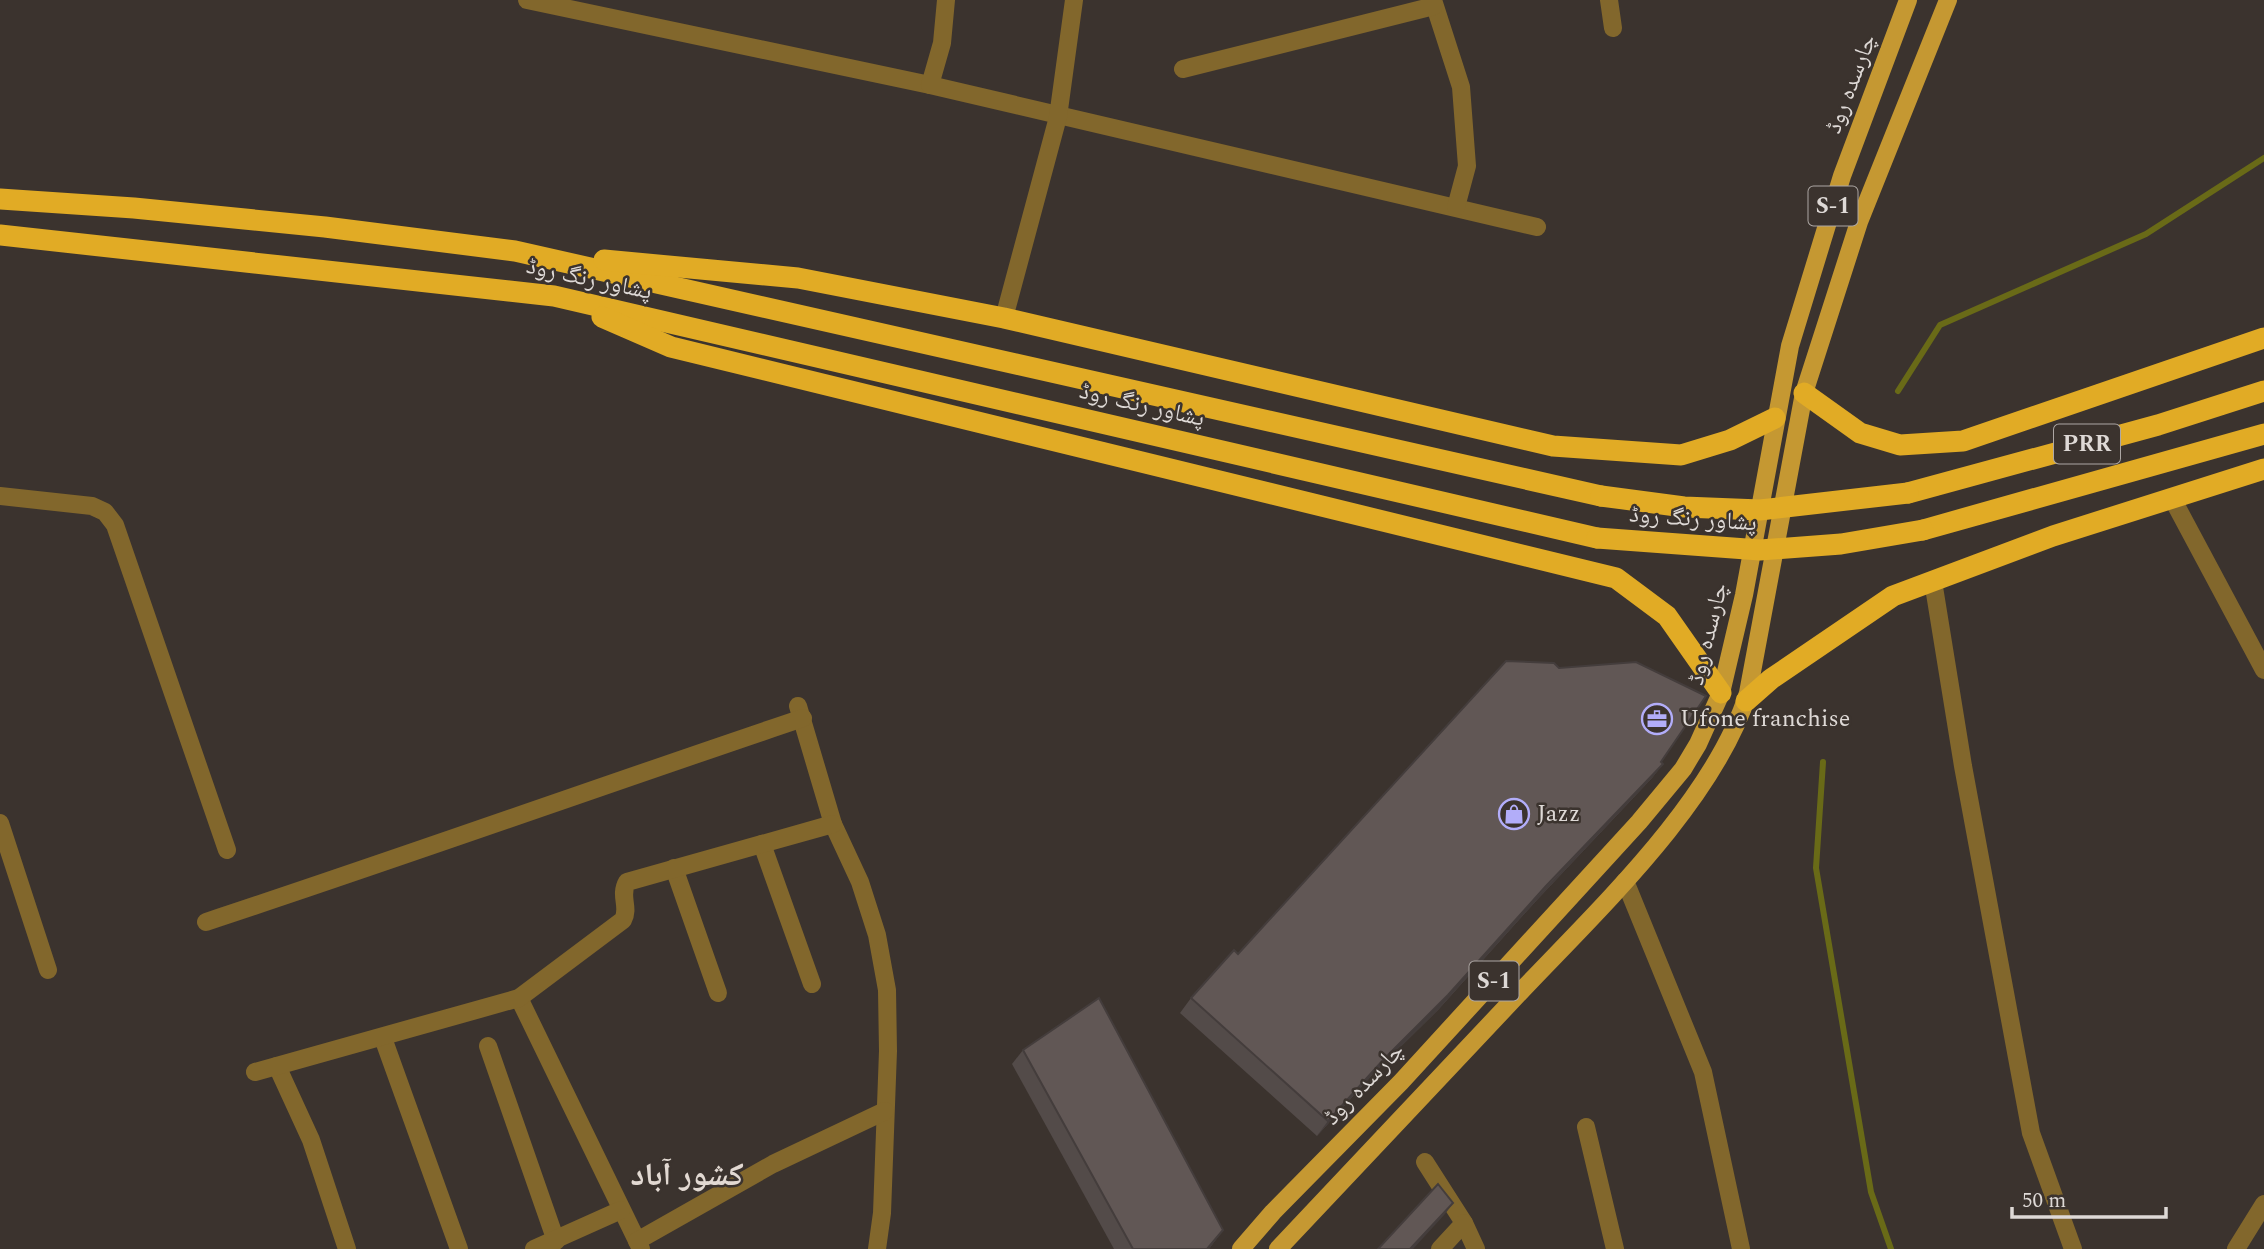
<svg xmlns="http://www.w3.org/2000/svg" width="2264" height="1249" font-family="Spectral,'Noto Naskh Arabic',serif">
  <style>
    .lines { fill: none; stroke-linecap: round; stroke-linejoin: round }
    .stream { stroke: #696a17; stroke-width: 6 }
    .minor { stroke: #82672c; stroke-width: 18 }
    .major { stroke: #c59832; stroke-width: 18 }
    .highway { stroke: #e1ab25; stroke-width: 21 }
    .highway-bridge { stroke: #e1ab25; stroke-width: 21 }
    .wall { fill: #534b49 }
    .shaded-wall { fill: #443d3c }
    .building { fill: #615755; stroke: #443d3c; stroke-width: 2 }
    .labels { text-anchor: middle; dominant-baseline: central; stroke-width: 5; stroke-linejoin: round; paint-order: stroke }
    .shield { fill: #3b332e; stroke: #ada7a4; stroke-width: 2 }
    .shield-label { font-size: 23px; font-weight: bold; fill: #ded9d6 }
    .street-label { font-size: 24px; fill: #ded9d6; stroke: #3b332e }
    .poi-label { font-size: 24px; fill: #ded9d6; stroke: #3b332e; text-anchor: start }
    .district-label { font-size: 32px; font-weight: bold; fill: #e2d9d2; stroke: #3b332e }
  </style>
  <rect width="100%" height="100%" fill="#3b332e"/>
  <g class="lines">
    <g class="stream">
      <path d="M 1898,391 L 1940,325 L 2146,234 L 2264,158"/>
      <path d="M 1823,762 L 1816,868 L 1871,1192 L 1891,1249"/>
    </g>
    <g class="minor">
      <path d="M 527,0 L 930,85"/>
      <path d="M 946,0 L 942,43 L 930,85 L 1537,227"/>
      <path d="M 1433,0 L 1461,87 L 1467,166 L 1456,207"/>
      <path d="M 1609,0 L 1613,28"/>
      <path d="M 1183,69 L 1434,6"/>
      <path d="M 1004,318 L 1058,117 L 1074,0"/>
      <path d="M 0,496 L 92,506 L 105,512 L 115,525 L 227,850"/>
      <path d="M 2172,498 L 2264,670"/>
      <path d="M 1933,581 L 1963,766 L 2031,1133 L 2073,1249"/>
      <path d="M 798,706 L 833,824 L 860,882 L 877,935 L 887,990 L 888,1051 L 882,1213 L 877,1249"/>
      <path d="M 0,823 L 48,970"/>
      <path d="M 762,844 L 812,984"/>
      <path d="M 674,868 L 718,993"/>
      <path d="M 1625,881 L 1703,1072 L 1741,1249"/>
      <path d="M 206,922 C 406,856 604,785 803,718"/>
      <path d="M 519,998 L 641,1249"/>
      <path d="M 383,1038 L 459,1249"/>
      <path d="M 488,1046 L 556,1241"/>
      <path d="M 277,1066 L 311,1140 L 347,1249"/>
      <path d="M 255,1072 L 519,998 L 623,920 C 630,907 619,896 627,882 L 833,824"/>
      <path d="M 1586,1127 L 1615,1249"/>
      <path d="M 1425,1162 L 1464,1223 L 1476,1249"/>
      <path d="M 637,1241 L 773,1164 L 885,1111"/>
      <path d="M 534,1249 L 621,1210"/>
      <path d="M 1440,1249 L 1464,1223"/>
      <path d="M 2236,1249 L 2264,1204"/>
    </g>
    <g class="major">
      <path d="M 1241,1249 L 1273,1212 L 1401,1082 L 1639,822 L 1683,769 L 1698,744 L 1721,693 L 1744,595 L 1790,346 L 1842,176 L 1908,0"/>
      <path d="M 1278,1249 C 1360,1162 1443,1074 1525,987 C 1601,907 1715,799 1748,693 L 1804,393 L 1859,222 L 1948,0"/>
    </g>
    <g class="highway">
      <path d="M 0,199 L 134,208 L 325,227 L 515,251 L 1601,496"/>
      <path d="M 0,235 L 554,296 L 1597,538"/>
      <path d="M 604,260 L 798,278 L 1004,318 L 1553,446 L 1681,455 L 1730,440 L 1775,418"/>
      <path d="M 602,317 L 671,347 L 1616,578 L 1667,616 L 1721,693"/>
      <path d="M 1804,393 L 1860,433 L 1900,445 L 1963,441 L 2264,338"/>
      <path d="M 1908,493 L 2158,425 L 2264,391"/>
      <path d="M 1923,530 L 2264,434"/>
      <path d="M 1746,701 L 1771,679 L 1893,596 L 2053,536 L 2264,469"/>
    </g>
    <g class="highway-bridge">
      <path d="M 1601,496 L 1684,507 L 1760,510 L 1908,493"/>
      <path d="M 1597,538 L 1760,550 L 1841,544 L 1923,530"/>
    </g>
  </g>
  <g class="wall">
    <path d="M 1661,762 L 1663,764 L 1652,778 L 1536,901 L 1438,1010 L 1374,1073 L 1317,1136 L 1180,1013 L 1191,998 L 1238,954 Z"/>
    <path d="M 1023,1050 L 1223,1230 L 1209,1249 L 1114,1249 L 1012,1064 Z"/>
  </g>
  <g class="shaded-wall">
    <path d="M 1663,764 L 1652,778 L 1536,901 L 1438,1010 L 1374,1073 L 1317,1136 L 1328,1121 L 1384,1059 Z"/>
    <path d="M 1453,1203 L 1445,1214 L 1413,1249 L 1410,1249 Z"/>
    <path d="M 1223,1230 L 1209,1249 L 1207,1249 Z"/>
  </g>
  <g class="building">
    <path d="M 1506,661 L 1554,663 L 1559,668 L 1636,662 L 1706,696 L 1661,762 L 1663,764 L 1546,886 L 1448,995 L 1384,1059 L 1328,1121 L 1191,998 L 1234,950 L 1238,954 Z"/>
    <path d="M 1099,998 L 1223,1230 L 1207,1249 L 1133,1249 L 1023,1050 Z"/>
    <path d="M 1438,1184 L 1453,1203 L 1410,1249 L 1378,1249 Z"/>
  </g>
  <defs>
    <g id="office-ring" transform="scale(1.575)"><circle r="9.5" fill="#3b332e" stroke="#b2adf9" stroke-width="1.5"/><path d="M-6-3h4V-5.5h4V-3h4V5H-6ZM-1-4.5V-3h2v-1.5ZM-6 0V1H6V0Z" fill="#b2adf9"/></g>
    <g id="shop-ring" transform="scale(1.575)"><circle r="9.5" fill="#3b332e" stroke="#b2adf9" stroke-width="1.5"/><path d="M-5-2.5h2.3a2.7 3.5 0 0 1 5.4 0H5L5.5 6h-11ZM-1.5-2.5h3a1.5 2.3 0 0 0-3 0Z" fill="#b2adf9"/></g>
  </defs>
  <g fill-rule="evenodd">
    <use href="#office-ring" x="1657" y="719"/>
    <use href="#shop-ring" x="1514" y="814"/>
  </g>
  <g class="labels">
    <g class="shield">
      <rect x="1808.5" y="186.5" width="49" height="39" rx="5"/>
      <rect x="2054" y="424.5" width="66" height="39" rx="5"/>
      <rect x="1469.5" y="961.5" width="49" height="39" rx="5"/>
    </g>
    <g class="shield-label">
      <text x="1833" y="206">S-1</text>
      <text x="2087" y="444">PRR</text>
      <text x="1494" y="981">S-1</text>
    </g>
    <g class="street-label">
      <text transform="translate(1851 84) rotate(-69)">چارسدہ روڈ</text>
      <text transform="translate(589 279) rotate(12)">پشاور رنگ روڈ</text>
      <text transform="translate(1142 405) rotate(13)">پشاور رنگ روڈ</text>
      <text transform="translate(1693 519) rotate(4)">پشاور رنگ روڈ</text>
      <text transform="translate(1708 634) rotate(-76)">چارسدہ روڈ</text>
      <text transform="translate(1364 1084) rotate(-46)">چارسدہ روڈ</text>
    </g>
    <g class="poi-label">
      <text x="1680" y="719">Ufone franchise</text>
      <text x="1537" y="814">Jazz</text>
    </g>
    <g class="district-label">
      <text x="687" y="1175">کشور آباد</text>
    </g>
  </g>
  <path d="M2012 1207v10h154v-10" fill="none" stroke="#ded9d6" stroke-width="3.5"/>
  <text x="2022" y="1207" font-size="21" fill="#ded9d6" stroke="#3b332e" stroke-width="5" paint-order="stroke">50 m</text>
</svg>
